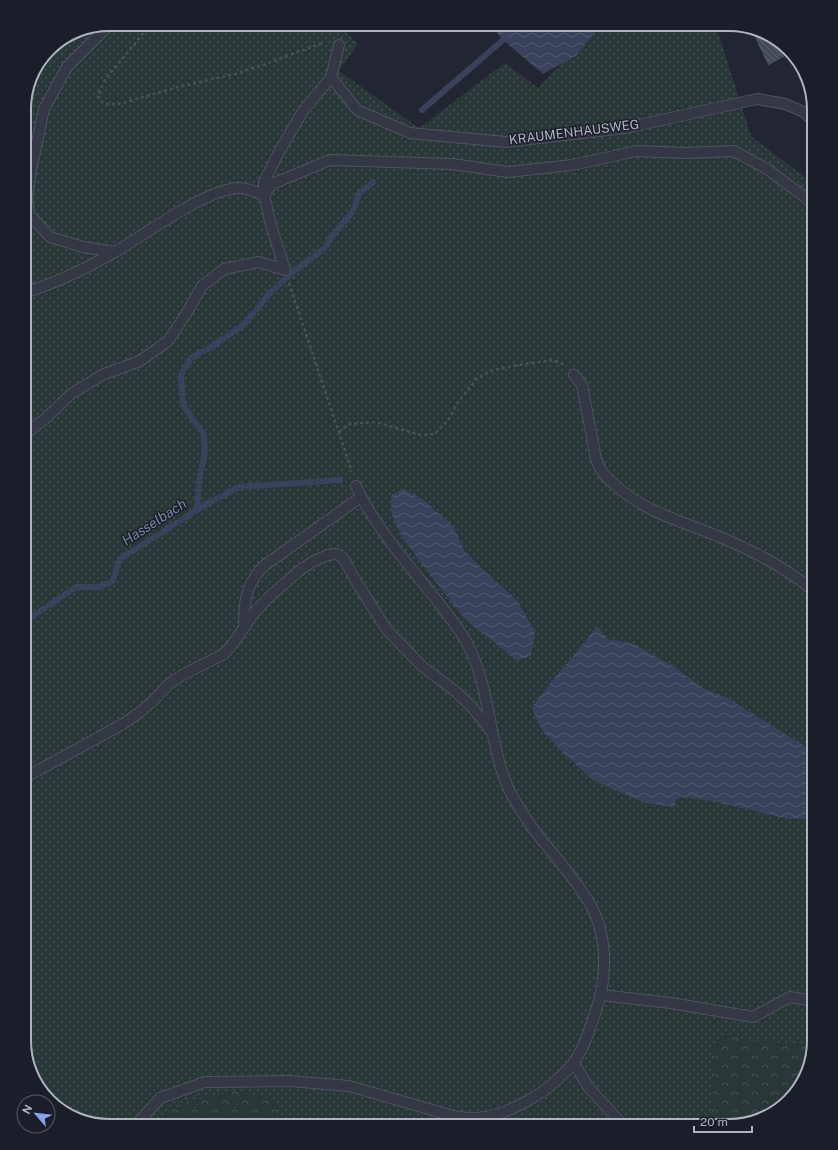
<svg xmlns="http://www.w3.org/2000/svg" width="838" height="1150" font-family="'Public Sans',sans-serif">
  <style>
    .grass { fill: url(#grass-dots) }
    .forest { fill: url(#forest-crowns) }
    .water { fill: url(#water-waves) }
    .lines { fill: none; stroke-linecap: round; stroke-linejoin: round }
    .stream { stroke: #39425a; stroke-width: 6 }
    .building { fill: url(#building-back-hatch); stroke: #1c202a }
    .service-casing { stroke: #4f535e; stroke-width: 12 }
    .path { stroke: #485358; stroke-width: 2.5; stroke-dasharray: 3 3; stroke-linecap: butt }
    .service { stroke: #343844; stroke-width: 10 }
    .labels { text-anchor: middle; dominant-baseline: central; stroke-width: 3; stroke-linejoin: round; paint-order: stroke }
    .street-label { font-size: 13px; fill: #afb3c0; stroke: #1a1e28 }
    .water-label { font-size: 14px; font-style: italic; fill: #7b86a5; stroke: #1a1e28 }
    .rim { fill: none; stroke: #afb3c0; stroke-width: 2 }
  </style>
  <defs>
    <pattern id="grass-dots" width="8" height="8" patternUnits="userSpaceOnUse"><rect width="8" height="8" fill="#293739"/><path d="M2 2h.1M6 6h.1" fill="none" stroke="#465254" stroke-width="1.8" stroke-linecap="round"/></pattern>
    <pattern id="forest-crowns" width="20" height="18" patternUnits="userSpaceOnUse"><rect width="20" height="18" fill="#293739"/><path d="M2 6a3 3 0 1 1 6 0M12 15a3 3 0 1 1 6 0" fill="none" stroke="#465254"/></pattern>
    <pattern id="water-waves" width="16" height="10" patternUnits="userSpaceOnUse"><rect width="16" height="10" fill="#39425a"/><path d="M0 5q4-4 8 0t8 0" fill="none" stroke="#535b70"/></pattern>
    <pattern id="building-back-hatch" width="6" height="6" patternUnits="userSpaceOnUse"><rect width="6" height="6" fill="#434957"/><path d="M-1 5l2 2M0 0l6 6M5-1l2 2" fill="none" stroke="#5c616d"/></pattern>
  </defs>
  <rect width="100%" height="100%" fill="#212632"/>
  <path class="grass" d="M 109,24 L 345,24 L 346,32 L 358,44 L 339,71 L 419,128 L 505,63 L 538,88 L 599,24 L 726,24 L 717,29 L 751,136 L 814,184 L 814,1042 L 803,1084 L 772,1115 L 730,1126 L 103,1126 L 66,1115 L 35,1084 L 24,1041 L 24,103 L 33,71 L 53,45 L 76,30 Z"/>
  <g class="forest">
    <path d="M 814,890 L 814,938 L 810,903 Z"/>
    <path d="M 721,1036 L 813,1046 L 803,1084 L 772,1115 L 730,1126 L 703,1126 L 714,1106 L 710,1057 Z"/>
    <path d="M 231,1091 L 262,1096 L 279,1105 L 276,1126 L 151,1126 L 152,1123 L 184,1103 Z"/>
  </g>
  <g class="water">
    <path d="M 490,24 L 601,24 L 577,55 L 543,74 L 503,40 Z"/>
    <path d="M 404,489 L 424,500 L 454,527 L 464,550 L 488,574 L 517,600 L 535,632 L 531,656 L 517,661 L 465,619 L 430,575 L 400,534 L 391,512 L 391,495 Z"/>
    <path d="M 597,626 L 608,639 L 634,644 L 675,667 L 703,688 L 728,698 L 814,752 L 814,819 L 789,819 L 712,801 L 681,797 L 676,800 L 675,807 L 645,803 L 594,781 L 565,755 L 545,734 L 536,719 L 532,707 L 554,678 L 571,659 Z"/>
  </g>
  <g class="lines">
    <g class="stream">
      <path d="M 422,110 L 503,40 L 506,33"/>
      <path d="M 197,510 L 199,482 L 205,451 L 204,435 L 183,405 L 181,375 L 191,358 L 213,346 L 244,324 L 271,292 L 294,271 L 324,249 L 332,236 L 353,211 L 359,194 L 373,182"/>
      <path d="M 24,622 L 76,587 L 98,587 L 112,582 L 120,559 L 205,505 L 239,487 L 340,480"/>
    </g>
  </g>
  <path class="building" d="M 760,32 L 772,35 L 790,54 L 768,66 L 753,35 Z"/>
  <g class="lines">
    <g class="service-casing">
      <g id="service">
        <path d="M 110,24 L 67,67 L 44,109 L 31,170 L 27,198 L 29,214 L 50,237 L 83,247 L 115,252"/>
        <path d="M 339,45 L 331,77 L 357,110 L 410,133 L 506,142 L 625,128 L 757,99 L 785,104 L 804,112 L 814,122"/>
        <path d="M 264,195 L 272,184 L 330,160 L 452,164 L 508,172 L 572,165 L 637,151 L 686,153 L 734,151 L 767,169 L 814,204"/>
        <path d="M 264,195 L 264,182 L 278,154 L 303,111 L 331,77"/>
        <path d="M 24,293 C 56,283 87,268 115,252 C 144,235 210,186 241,188 C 248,188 258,193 264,195 L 271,225 L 285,270"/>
        <path d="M 574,375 L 582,385 L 596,459 C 601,472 603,474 613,483 C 647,515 687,522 727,540 C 758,553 788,570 814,591"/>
        <path d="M 24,435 L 46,418 L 71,394 L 102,375 L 140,361 L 168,341 L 186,314 L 202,286 L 224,269 L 259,262 L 285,270"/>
        <path d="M 244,628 C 244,602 245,584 265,565 L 361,497"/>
        <path d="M 24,778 L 123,724 L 140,712 L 154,700 L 169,684 L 184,674 L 224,654 L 232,645 L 254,613 L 269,597 L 299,571 L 312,562 L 328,555 L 336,554 L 341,556 L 344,559 L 357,583 L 387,630 L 423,667 L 455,691 L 471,706 L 490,730"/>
        <path d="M 601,995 L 671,1003 L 753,1017 L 790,997 L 814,1001"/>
        <path d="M 574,1063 L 589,1088 L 624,1126"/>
        <path d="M 135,1126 L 160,1098 L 205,1082 L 290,1081 L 349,1086 L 453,1116 C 464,1118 474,1119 485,1117 C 509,1113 540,1096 558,1079 C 563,1074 570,1068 574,1062 C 585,1047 590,1027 596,1011 C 608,975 608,932 587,899 C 572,875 552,853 534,830 C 525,817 516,804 509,790 C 488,742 491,687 466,641 C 458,628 448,615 438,602 C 409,565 376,529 356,486"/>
      </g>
    </g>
    <g class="path">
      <path d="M 151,24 L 104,81 L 98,96 L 100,101 L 106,104 L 119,104 L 178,87 L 235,74 L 268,63 L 320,44 L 324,44"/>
      <path d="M 289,283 L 352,472"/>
      <path d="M 339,432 L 349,424 L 376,422 L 420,435 L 435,434 L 448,420 L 457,404 L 477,378 L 491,371 L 512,366 L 553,360 L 565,365"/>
    </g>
    <use href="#service" class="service"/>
  </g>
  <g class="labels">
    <g class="street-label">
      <text transform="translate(574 132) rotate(-7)">KRAUMENHAUSWEG</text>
    </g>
    <g class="water-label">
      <text transform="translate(154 522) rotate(-33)">Hasselbach</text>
    </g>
  </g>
  <path d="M0 0H838V1150H0ZM109 31H729A78 78 0 0 1 807 109V1041A78 78 0 0 1 729 1119H109A78 78 0 0 1 31 1041V109A78 78 0 0 1 109 31Z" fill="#1a1e28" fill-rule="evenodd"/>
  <path class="rim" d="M109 31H729A78 78 0 0 1 807 109V1041A78 78 0 0 1 729 1119H109A78 78 0 0 1 31 1041V109A78 78 0 0 1 109 31Z"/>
  <g transform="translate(36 1114) rotate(298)"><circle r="19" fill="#1a1e28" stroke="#565a65"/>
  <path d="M0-3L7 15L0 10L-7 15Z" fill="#8ba1e9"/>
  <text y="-6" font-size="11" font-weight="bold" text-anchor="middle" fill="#afb3c0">N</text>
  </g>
  <path d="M694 1126v6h58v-6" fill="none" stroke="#afb3c0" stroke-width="2"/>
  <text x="700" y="1126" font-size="12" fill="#afb3c0" stroke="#1a1e28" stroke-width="3" paint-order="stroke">20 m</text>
</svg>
